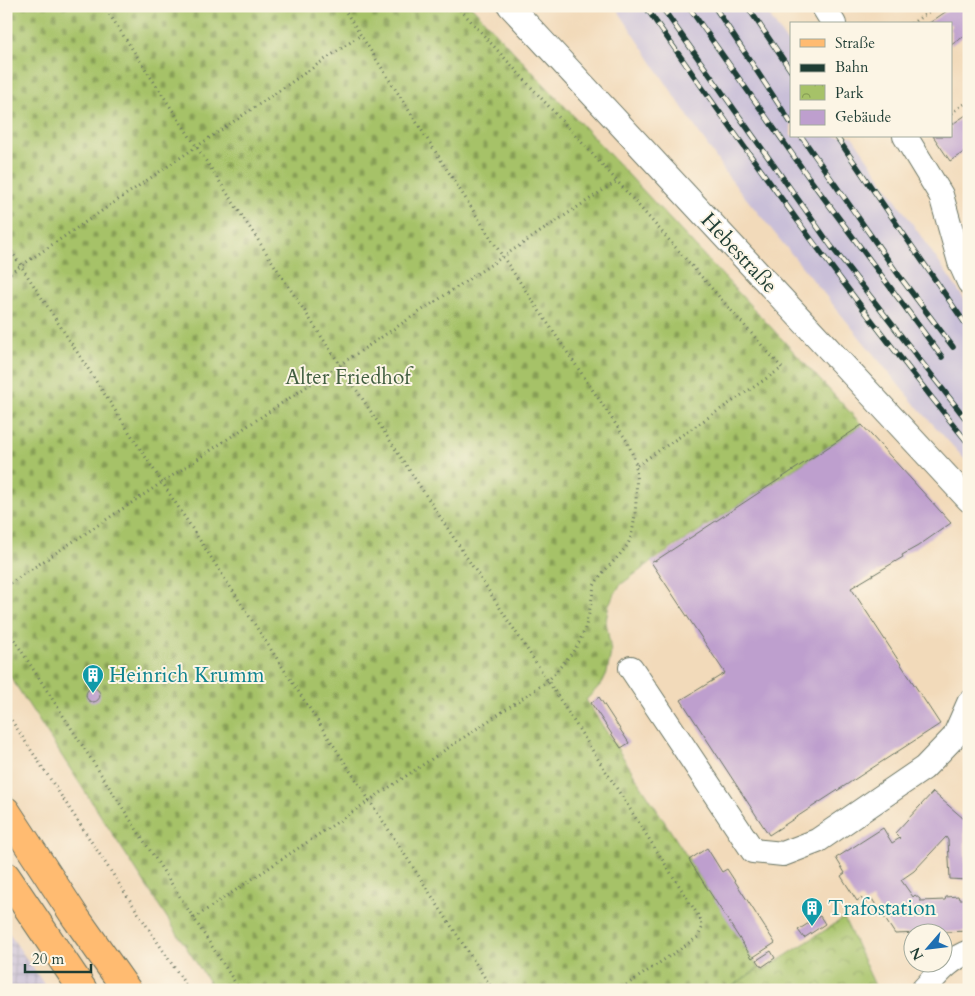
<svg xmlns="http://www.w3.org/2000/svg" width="975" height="996" font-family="Cardo,serif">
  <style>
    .industrial { fill: url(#industrial-grid) }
    .railway { fill: #c9bfd8 }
    .cemetery { fill: url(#cemetery-stones); stroke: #62804e }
    .park { fill: url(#park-crowns); stroke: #62804e }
    .building { fill: #be9fce }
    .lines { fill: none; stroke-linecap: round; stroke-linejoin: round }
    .minor-casing { stroke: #697463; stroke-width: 26 }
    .major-casing { stroke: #697463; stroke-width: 30 }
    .path { stroke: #697463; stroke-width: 3; stroke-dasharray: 1 4; stroke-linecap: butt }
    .minor { stroke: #fff; stroke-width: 24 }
    .major { stroke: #ffbb71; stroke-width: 28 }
    .rail-casing { stroke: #1f3d34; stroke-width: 5.5 }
    .rail { stroke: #fcf5e5; stroke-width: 4; stroke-dasharray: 11; stroke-linecap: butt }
    .labels { text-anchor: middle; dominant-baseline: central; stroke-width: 4; stroke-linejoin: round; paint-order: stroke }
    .street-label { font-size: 21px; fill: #1f3d34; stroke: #fcf5e5 }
    .park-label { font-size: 21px; fill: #415e41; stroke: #fcf5e5 }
    .culture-label { font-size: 21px; fill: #0d838f; stroke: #fcf5e5; text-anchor: start }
  </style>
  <defs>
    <pattern id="industrial-grid" width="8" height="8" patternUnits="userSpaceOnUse" patternTransform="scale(1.25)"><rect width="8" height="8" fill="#c9bfd8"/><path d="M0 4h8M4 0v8" fill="none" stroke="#a39cb0"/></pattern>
    <pattern id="cemetery-stones" width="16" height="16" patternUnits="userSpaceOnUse" patternTransform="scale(1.25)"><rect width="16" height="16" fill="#a6c268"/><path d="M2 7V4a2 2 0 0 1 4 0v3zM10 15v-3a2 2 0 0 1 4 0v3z" fill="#879f56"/></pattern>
    <pattern id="park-crowns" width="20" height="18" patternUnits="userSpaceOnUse" patternTransform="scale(1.25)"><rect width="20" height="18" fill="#a6c268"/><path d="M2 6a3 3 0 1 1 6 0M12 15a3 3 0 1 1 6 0" fill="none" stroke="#879f56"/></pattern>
  </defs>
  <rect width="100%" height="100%" fill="#fcf5e5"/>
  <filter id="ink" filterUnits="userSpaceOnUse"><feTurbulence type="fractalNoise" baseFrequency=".02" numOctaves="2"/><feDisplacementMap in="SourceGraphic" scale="10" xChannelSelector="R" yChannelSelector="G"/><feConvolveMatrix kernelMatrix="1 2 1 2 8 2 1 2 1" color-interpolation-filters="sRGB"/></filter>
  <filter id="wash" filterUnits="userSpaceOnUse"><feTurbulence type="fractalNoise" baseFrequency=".0096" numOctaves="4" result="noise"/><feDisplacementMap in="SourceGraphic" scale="20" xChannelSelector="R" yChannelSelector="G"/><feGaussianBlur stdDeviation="1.12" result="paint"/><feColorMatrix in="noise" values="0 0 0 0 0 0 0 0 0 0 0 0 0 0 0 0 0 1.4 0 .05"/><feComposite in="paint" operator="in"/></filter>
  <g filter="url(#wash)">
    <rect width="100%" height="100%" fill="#f2daba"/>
    <path class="industrial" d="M 6,929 L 48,990 L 6,990 Z"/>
    <path class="railway" d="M 615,6 L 763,6 L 791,48 L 791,136 L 852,136 L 969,306 L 969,464 L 911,400 L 727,175 Z"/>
    <path class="cemetery" d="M 6,6 L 471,6 L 862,425 L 654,560 L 620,585 L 609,604 L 606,621 L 611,652 L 607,673 L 602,683 L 586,700 L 759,968 L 727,990 L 214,990 L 6,670 Z"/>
    <path class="park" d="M 844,918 L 877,990 L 727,990 L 759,968 L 762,971 Z"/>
    <g id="blocks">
      <g class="building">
        <path d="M 954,6 L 969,6 L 969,33 L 951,45 L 951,24 L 928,24 Z"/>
        <path d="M 969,113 L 969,149 L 950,161 L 933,136 L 951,136 L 951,125 Z"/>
        <path d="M 862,425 L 951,523 L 918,546 L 902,555 L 903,557 L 851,588 L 940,724 L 769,835 L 681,700 L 725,673 L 651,562 L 654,560 L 655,561 Z"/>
        <circle cx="93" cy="695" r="7"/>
        <path d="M 599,697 L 629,743 L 621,748 L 591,703 Z"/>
        <path d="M 933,792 L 964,819 L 966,880 L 950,879 L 948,840 L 946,837 L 914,871 L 901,880 L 913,897 L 915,895 L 920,899 L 920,901 L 945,900 L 946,897 L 958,896 L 959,899 L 969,899 L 969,931 L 895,934 L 872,899 L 865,903 L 861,898 L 857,901 L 841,876 L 845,873 L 836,858 L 883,828 L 892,843 L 900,838 L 895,833 Z"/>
        <path d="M 707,848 L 722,872 L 727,869 L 775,943 L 752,958 L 689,860 Z"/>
        <path d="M 820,916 L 825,924 L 804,938 L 798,930 Z"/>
        <path d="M 771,951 L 775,958 L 762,967 L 757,960 Z"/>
      </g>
    </g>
  </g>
  <g filter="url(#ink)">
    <use href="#blocks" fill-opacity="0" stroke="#697463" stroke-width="1"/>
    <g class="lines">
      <g class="minor-casing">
        <g id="minor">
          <path d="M 510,6 L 969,500"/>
          <path d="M 823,6 L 834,24"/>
          <path d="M 905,136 L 941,195 L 960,262 L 969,282"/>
          <path d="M 631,668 L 753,851 L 783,854 L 817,841 L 924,768 L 954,737 L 969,703"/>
          <path d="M 923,990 C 937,975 949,959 969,952"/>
        </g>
      </g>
      <g class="major-casing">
        <g id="major">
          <path d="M 6,811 L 76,918 L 127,990"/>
          <path d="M 6,876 L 83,990"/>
        </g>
      </g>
      <g class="path">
        <path d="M 104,6 L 548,681 L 701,920 L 702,928 L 698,937 L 619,990"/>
        <path d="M 457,6 L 617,181 L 782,368 L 636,466"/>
        <path d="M 911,24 L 937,6"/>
        <path d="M 951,113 L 969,101"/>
        <path d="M 6,243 L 493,990"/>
        <path d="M 6,276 L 361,35"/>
        <path d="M 6,586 L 617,181"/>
        <path d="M 6,627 L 240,990"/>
        <path d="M 6,712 L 189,990"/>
        <path d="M 194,918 L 548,681 C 557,670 568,659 576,647 C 588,629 590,607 594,586 C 602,570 616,561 626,547 C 637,533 637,485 636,467 C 635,458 630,449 627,441 L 503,257 L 342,6"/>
      </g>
      <use href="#minor" class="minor"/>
      <use href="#major" class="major"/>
      <g class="rail-casing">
        <g id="rail">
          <path d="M 645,6 C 749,155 854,303 969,444"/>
          <path d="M 661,6 L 831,246 L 969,423"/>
          <path d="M 688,6 L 809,178 L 942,357"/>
          <path d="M 714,6 L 791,123"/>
          <path d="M 747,6 L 791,71"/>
          <path d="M 801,136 L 900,277 L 953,347"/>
          <path d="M 836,136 L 969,329"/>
        </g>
      </g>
      <use href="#rail" class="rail"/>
    </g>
  </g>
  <defs>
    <g id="building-pin" transform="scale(1.125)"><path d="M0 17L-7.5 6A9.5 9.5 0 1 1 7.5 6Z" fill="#0f9aa8" stroke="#fcf5e5"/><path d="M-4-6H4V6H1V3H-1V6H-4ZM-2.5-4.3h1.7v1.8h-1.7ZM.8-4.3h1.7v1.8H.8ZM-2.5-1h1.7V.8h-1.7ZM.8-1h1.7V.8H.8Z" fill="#fff"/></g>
  </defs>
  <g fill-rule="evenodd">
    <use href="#building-pin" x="93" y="675"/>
    <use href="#building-pin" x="812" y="908"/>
  </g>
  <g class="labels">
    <g class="street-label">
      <text transform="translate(739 253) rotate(47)">Hebestraße</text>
    </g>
    <g class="park-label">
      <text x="348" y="377">Alter Friedhof</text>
    </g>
    <g class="culture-label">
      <text x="109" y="675">Heinrich Krumm</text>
      <text x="828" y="908">Trafostation</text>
    </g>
  </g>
  <rect width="975" height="996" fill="none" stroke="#fcf5e5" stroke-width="25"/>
  <rect x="790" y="22" width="162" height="115" fill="#fcf5e5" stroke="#a4ab9e"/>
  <rect x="800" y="39" width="25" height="8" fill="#ffbb71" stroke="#a4ab9e"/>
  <text x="835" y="48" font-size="15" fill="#1f3d34">Straße</text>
  <rect x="800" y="64" width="25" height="8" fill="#1f3d34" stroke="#a4ab9e"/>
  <text x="835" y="72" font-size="15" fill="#1f3d34">Bahn</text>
  <rect x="800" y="85" width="25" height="15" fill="url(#park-crowns)" stroke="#a4ab9e"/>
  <text x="835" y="98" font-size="15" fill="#1f3d34">Park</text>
  <rect x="800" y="110" width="25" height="15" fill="#be9fce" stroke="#a4ab9e"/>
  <text x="835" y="122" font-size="15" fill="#1f3d34">Gebäude</text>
  <g transform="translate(928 948) rotate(242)"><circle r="24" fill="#fcf5e5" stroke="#a4ab9e"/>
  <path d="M0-4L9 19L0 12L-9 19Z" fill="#1f6fb2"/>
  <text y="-8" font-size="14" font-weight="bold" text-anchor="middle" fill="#1f3d34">N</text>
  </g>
  <path d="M25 964v8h66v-8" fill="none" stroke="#1f3d34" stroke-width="2.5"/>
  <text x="32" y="964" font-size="15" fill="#1f3d34" stroke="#fcf5e5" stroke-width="4" paint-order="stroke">20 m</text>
</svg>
